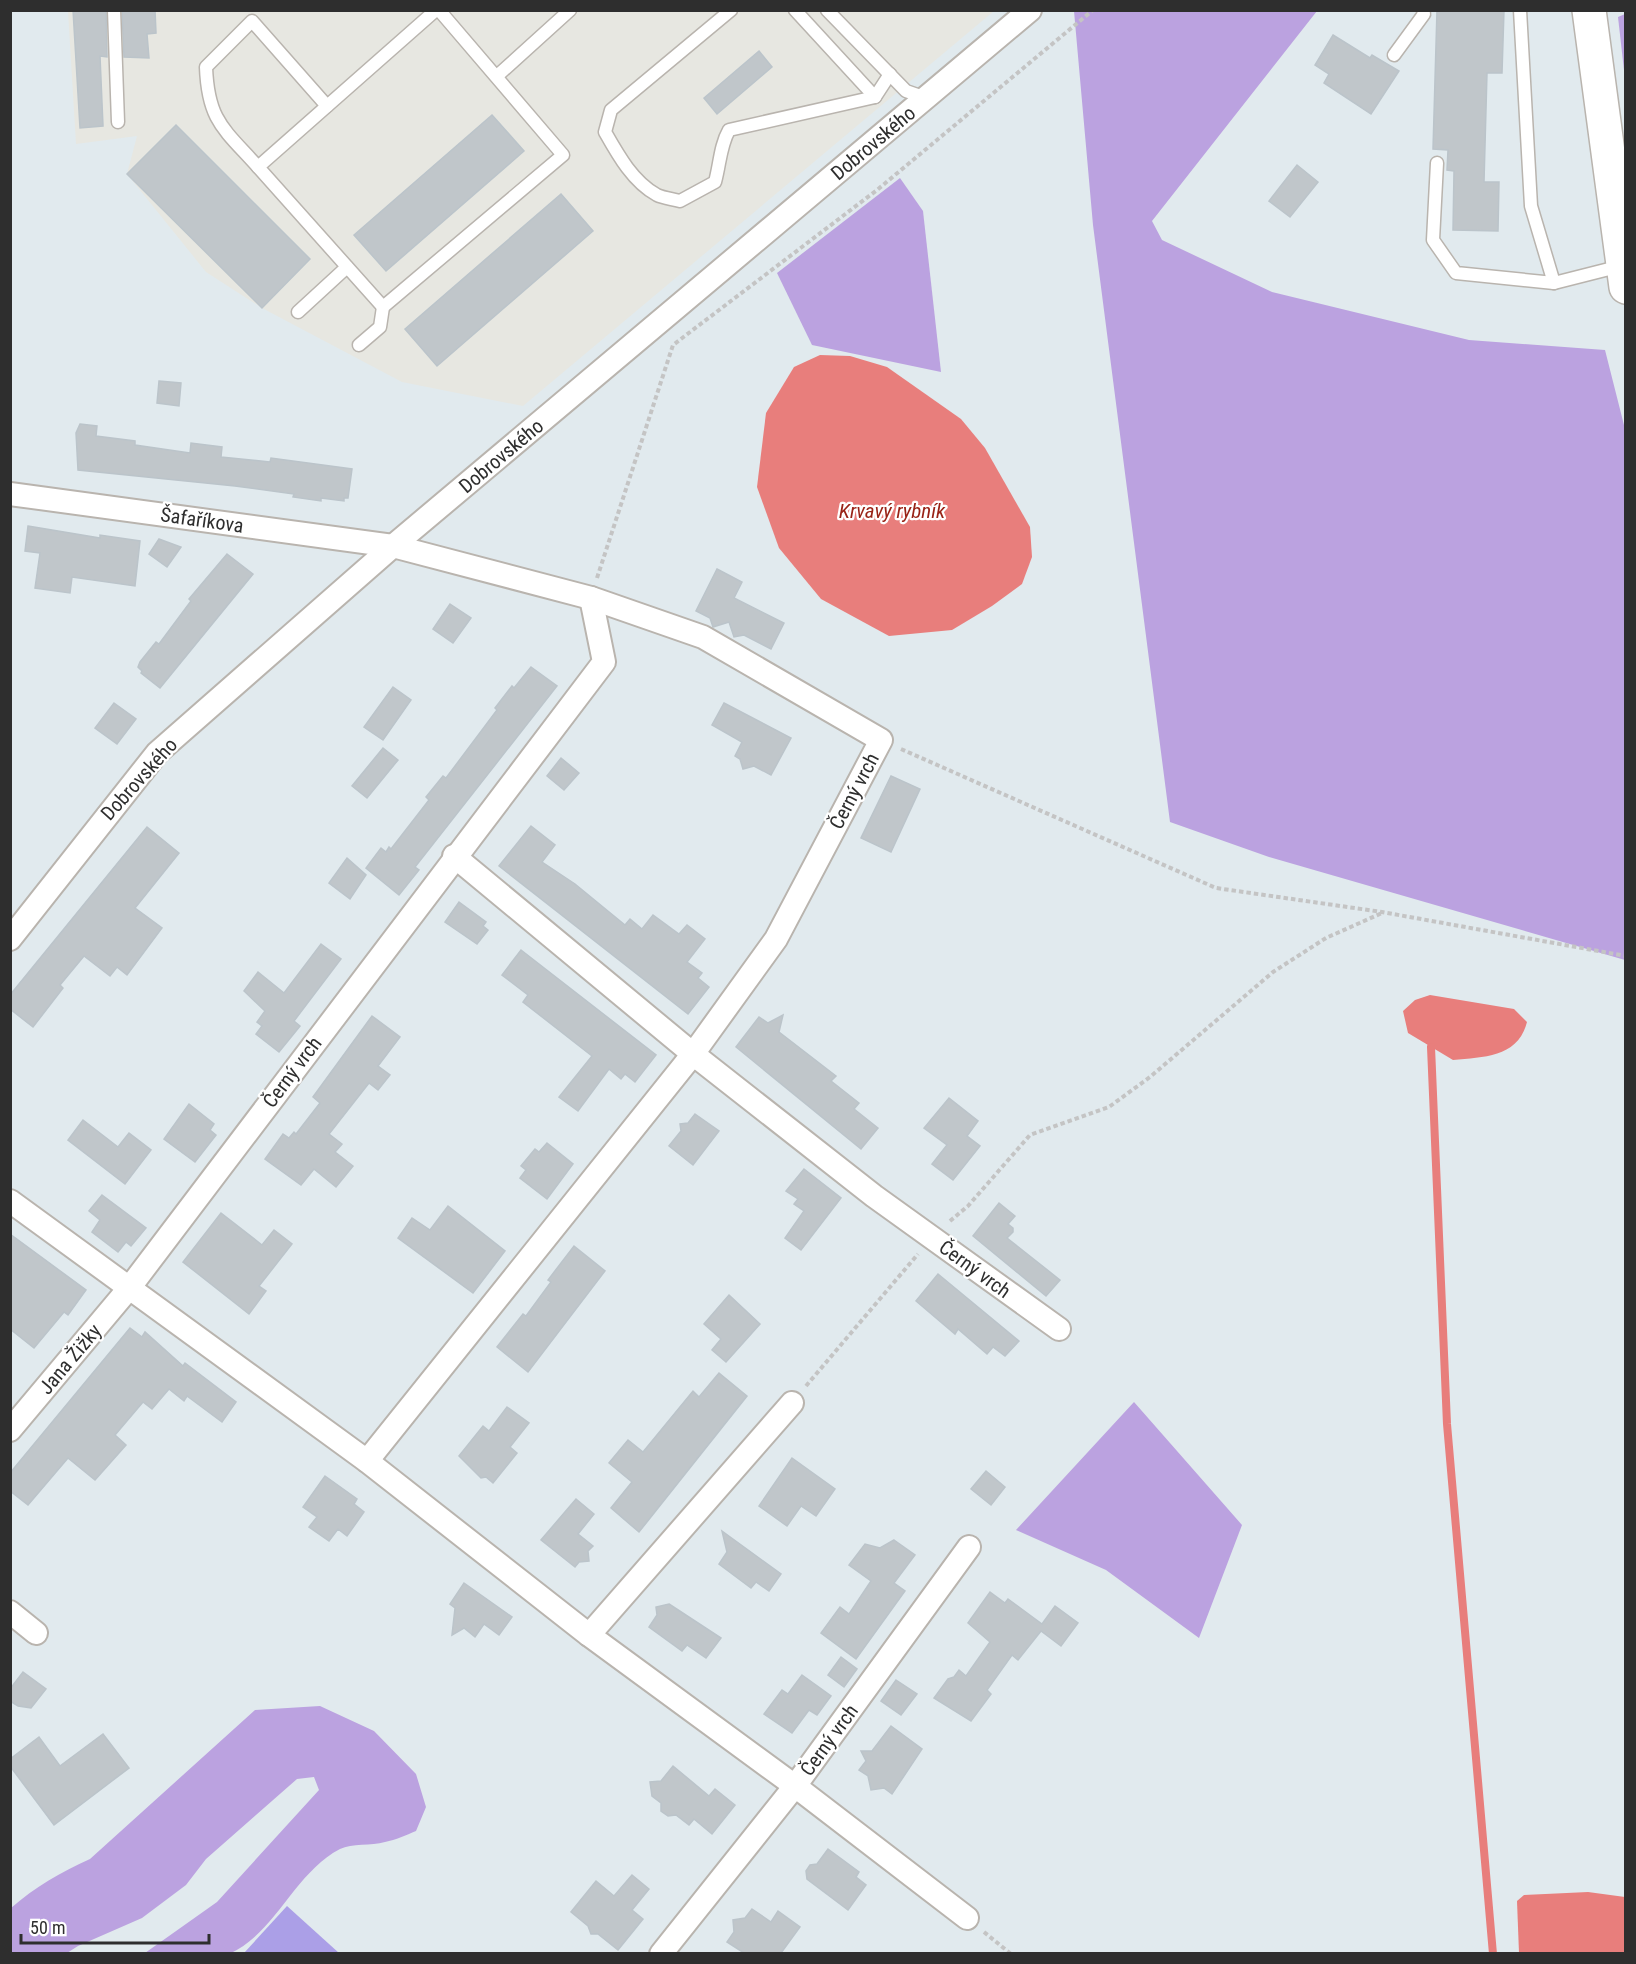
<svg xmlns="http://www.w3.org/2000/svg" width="1636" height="1964" font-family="'Roboto Condensed',sans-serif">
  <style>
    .industrial { fill: #e7e7e1 }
    .green { fill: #bba2e0 }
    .pitch { fill: #ab9fe7 }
    .water { fill: #e87e7c }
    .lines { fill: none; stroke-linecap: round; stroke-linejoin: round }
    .stream { stroke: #e87e7c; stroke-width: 8 }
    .building { fill: #c0c6ca; stroke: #bbc4ca; stroke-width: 1.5 }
    .service-casing { stroke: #b9b4ae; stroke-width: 15 }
    .minor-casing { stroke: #b9b4ae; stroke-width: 26 }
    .secondary-casing { stroke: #b9b4ae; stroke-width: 36 }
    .path { stroke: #c4c4c4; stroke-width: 4; stroke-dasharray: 4.5 3; stroke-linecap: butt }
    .service { stroke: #fff; stroke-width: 12 }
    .minor { stroke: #fff; stroke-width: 22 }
    .secondary { stroke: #fff; stroke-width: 33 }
    .labels { text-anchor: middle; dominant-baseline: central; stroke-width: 4.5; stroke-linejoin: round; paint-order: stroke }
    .street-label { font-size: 20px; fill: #2e2e2e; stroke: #fff }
    .water-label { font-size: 21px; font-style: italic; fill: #992317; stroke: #fff }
  </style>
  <rect width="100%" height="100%" fill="#e1eaee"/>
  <path class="industrial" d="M 68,11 L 994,11 L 523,406 L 402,382 L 262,308 L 206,272 L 127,174 L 137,136 L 76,144 Z"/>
  <g class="green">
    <path d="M 1074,11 L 1317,11 L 1152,221 L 1162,240 L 1272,292 L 1469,340 L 1605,350 L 1626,433 L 1625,960 L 1269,857 L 1170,822 L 1093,225 Z"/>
    <path d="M 1625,14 L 1626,14 L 1625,79 L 1618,17 Z"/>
    <path d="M 900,178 L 923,211 L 941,372 L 812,345 L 777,273 Z"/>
    <path d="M 1134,1402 L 1242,1525 L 1199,1638 L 1106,1570 L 1016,1530 Z"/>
    <path d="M 320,1706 L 374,1731 L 416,1774 L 426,1807 L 416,1831 C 406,1835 396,1840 385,1842 C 371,1846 352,1843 340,1849 C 294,1873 276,1933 229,1954 L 145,1953 L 217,1902 L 319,1790 L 314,1777 L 297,1779 L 206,1859 L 186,1885 L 142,1918 L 78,1946 L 67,1953 L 11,1953 L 11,1908 C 35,1887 61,1872 90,1859 L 255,1710 Z"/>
  </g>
  <path class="pitch" d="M 287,1906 L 339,1953 L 244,1953 Z"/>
  <g class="water">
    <path d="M 820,355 L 850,356 L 887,367 L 961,419 L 985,448 L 1030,527 L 1032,557 L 1022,584 L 992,606 L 952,630 L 889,636 L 821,599 L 779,548 L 757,487 L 766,413 L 794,367 Z"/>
    <path d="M 1430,995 L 1514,1009 L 1527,1022 C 1518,1057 1485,1057 1453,1060 L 1408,1033 L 1403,1011 L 1415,1000 Z"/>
    <path d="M 1588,1892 L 1625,1897 L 1625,1953 L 1519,1953 L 1517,1901 L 1524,1895 Z"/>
  </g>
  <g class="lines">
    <path class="stream" d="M 1431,1047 L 1447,1424 L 1493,1954"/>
  </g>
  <g class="building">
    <path d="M 73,10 L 106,10 L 107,57 L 100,56 L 103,126 L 80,128 Z"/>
    <path d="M 122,10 L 155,10 L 156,33 L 147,34 L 149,58 L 124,57 Z"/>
    <path d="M 1437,10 L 1504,10 L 1502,73 L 1487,73 L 1484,182 L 1499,182 L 1498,231 L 1453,230 L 1454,171 L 1447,170 L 1448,150 L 1433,149 Z"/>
    <path d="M 1333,35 L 1370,58 L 1372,55 L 1399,71 L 1371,114 L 1324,83 L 1329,74 L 1315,65 Z"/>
    <path d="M 759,51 L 772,67 L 717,114 L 704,98 Z"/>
    <path d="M 492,115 L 524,151 L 386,271 L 354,235 Z"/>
    <path d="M 176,125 L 310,259 L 262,308 L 127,174 Z"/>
    <path d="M 1297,165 L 1318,182 L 1290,217 L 1269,201 Z"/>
    <path d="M 561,194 L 593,231 L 437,366 L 405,329 Z"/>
    <path d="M 159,381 L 181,383 L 179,406 L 157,403 Z"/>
    <path d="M 80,424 L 97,426 L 96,436 L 135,441 L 135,445 L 190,453 L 191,443 L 222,447 L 221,457 L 270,462 L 271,458 L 352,469 L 348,498 L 344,498 L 344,501 L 321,498 L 321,501 L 293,497 L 294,494 L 235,486 L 78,470 L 76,433 Z"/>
    <path d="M 28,526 L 100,538 L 100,535 L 140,541 L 135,586 L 72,577 L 70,593 L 35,588 L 40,553 L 25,551 Z"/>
    <path d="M 159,539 L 181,547 L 167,567 L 149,554 Z"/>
    <path d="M 227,554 L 253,574 L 160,688 L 141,673 L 142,671 L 138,667 L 140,662 L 156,642 L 159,644 L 191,601 L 189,599 Z"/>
    <path d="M 717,569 L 742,582 L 734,598 L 784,623 L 771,649 L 744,635 L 734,637 L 729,622 L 713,627 L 710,618 L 696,611 Z"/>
    <path d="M 450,604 L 471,618 L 453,643 L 433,629 Z"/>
    <path d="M 531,667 L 557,686 L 415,867 L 419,870 L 399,895 L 366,868 L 381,848 L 386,852 L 389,847 L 391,849 L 429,800 L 426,797 L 443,776 L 446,778 L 497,710 L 495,708 L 512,686 L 514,688 Z"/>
    <path d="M 393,687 L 411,700 L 383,740 L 364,727 Z"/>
    <path d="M 114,703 L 136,719 L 117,744 L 95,728 Z"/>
    <path d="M 724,703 L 791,738 L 771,775 L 754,766 L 743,769 L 740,759 L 735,756 L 742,742 L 712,725 Z"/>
    <path d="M 383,748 L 398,760 L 367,798 L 352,786 Z"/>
    <path d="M 561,758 L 579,773 L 564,790 L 547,776 Z"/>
    <path d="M 891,776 L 920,789 L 891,852 L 861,838 Z"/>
    <path d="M 531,826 L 555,845 L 542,862 L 575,884 L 625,925 L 630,919 L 642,929 L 653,915 L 679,934 L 687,925 L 705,939 L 687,962 L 702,973 L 698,978 L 709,987 L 688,1014 L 499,866 Z"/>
    <path d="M 147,827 L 179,853 L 135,908 L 162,928 L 127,975 L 117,967 L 110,976 L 84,956 L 60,985 L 63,988 L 33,1027 L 10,1009 L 10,995 Z"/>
    <path d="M 347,858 L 366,875 L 350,899 L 329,883 Z"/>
    <path d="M 459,902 L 486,922 L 483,926 L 488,930 L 477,944 L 445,922 Z"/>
    <path d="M 321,944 L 341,959 L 294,1021 L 300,1026 L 279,1052 L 256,1034 L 262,1026 L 257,1022 L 265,1011 L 244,991 L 258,972 L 284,993 Z"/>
    <path d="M 521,950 L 656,1055 L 635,1082 L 625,1074 L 621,1079 L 609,1069 L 578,1111 L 559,1097 L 592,1056 L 523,1002 L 528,995 L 502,975 Z"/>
    <path d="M 783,1015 L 779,1032 L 836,1076 L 831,1081 L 859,1103 L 854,1109 L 878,1128 L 861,1149 L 736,1047 L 759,1017 L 768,1023 Z"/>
    <path d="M 372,1016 L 400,1037 L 378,1066 L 390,1075 L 378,1090 L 369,1083 L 329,1134 L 342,1144 L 335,1152 L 353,1166 L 336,1187 L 314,1169 L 301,1185 L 265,1159 L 283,1134 L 289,1138 L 294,1132 L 296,1134 L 320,1103 L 313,1097 Z"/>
    <path d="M 949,1098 L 978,1121 L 967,1136 L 980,1146 L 953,1180 L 932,1164 L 947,1145 L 924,1128 Z"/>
    <path d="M 189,1104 L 214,1124 L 210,1130 L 216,1135 L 195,1162 L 164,1139 Z"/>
    <path d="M 695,1114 L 719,1131 L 693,1165 L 669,1146 L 681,1131 L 680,1124 L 688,1123 Z"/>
    <path d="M 83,1120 L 118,1147 L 129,1133 L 151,1150 L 125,1184 L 68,1140 Z"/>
    <path d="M 547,1143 L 573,1164 L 547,1199 L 520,1178 L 526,1170 L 521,1166 L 535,1149 L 539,1152 Z"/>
    <path d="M 804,1169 L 841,1198 L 801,1250 L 785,1238 L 804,1211 L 794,1204 L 798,1199 L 786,1191 Z"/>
    <path d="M 102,1195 L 146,1228 L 131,1246 L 126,1242 L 118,1252 L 92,1232 L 100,1220 L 89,1211 Z"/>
    <path d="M 999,1203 L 1015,1216 L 1008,1224 L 1013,1228 L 1013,1232 L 1007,1238 L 1060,1280 L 1046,1296 L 973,1236 Z"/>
    <path d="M 448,1206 L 505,1251 L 473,1293 L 398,1238 L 412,1218 L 430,1230 Z"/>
    <path d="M 221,1213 L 262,1245 L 274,1230 L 292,1244 L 259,1286 L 266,1291 L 249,1314 L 183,1262 Z"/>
    <path d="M 10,1234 L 86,1290 L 68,1315 L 64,1312 L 34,1348 L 10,1329 Z"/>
    <path d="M 574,1246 L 605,1271 L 528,1372 L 497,1347 L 523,1314 L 526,1316 L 551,1282 L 548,1280 Z"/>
    <path d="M 938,1274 L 1019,1341 L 1005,1356 L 993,1347 L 987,1354 L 958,1329 L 955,1334 L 916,1301 Z"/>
    <path d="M 729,1295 L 760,1324 L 726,1362 L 712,1350 L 721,1339 L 704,1324 Z"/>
    <path d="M 130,1328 L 142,1337 L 145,1332 L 183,1366 L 185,1363 L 236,1402 L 222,1422 L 187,1396 L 184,1401 L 169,1389 L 152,1409 L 143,1402 L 115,1435 L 126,1445 L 95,1480 L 68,1458 L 28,1505 L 10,1491 L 10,1473 Z"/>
    <path d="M 719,1373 L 747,1396 L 639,1532 L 611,1508 L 632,1482 L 609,1463 L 628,1440 L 643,1452 L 693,1391 L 699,1397 Z"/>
    <path d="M 507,1407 L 529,1423 L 510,1447 L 517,1453 L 493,1483 L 486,1477 L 481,1478 L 459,1456 L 483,1426 L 489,1431 Z"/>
    <path d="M 792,1458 L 835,1489 L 816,1516 L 801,1506 L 787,1526 L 759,1506 Z"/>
    <path d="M 986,1471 L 1005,1487 L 991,1505 L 971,1489 Z"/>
    <path d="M 325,1476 L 357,1499 L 354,1504 L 364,1512 L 347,1536 L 338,1529 L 329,1541 L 309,1527 L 317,1517 L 303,1507 Z"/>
    <path d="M 576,1499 L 594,1514 L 578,1534 L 593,1546 L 588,1551 L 589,1561 L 579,1562 L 575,1567 L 541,1540 Z"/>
    <path d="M 722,1531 L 781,1574 L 769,1591 L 756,1582 L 751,1588 L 719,1564 L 727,1552 Z"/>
    <path d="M 894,1540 L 915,1555 L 894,1583 L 905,1591 L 856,1659 L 821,1633 L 840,1607 L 849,1614 L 871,1581 L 849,1565 L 865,1544 L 880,1548 Z"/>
    <path d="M 464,1583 L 512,1617 L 499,1635 L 484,1624 L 475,1637 L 464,1628 L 452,1635 L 455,1608 L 450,1604 Z"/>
    <path d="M 990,1592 L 1005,1603 L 1008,1599 L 1042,1624 L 1055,1606 L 1078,1623 L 1061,1646 L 1041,1631 L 1018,1660 L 1012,1655 L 987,1690 L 991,1694 L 971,1721 L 934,1698 L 948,1679 L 954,1677 L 959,1670 L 966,1676 L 990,1642 L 968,1623 Z"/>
    <path d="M 669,1604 L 721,1638 L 706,1658 L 687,1645 L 682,1651 L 649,1627 L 657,1615 L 656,1607 Z"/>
    <path d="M 841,1657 L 857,1669 L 844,1687 L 828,1675 Z"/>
    <path d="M 23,1672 L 46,1689 L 31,1708 L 18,1706 L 10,1701 L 10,1689 Z"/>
    <path d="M 802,1675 L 831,1696 L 817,1715 L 809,1710 L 792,1733 L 764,1714 L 782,1690 L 788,1694 Z"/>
    <path d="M 896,1680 L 917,1694 L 901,1715 L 881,1701 Z"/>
    <path d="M 891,1726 L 922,1749 L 892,1794 L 884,1788 L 871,1790 L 868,1776 L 859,1770 L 866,1761 L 861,1751 L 872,1751 Z"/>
    <path d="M 103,1734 L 129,1768 L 54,1825 L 10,1766 L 10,1759 L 39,1737 L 60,1766 Z"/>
    <path d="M 673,1766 L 709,1796 L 715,1789 L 735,1805 L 712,1834 L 694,1819 L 689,1825 L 676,1815 L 668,1816 L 661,1811 L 661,1803 L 652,1796 L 650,1782 L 661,1781 Z"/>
    <path d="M 828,1849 L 859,1872 L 856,1877 L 866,1885 L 848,1910 L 807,1879 L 806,1871 L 810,1865 L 817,1864 Z"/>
    <path d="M 632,1875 L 649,1889 L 632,1910 L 643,1919 L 618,1950 L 598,1934 L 591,1934 L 588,1926 L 571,1912 L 596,1881 L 614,1896 Z"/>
    <path d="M 752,1909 L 771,1922 L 778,1911 L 800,1927 L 781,1953 L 744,1953 L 727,1942 L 734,1932 L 733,1920 L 745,1918 Z"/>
  </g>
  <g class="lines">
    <g class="service-casing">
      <g id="service">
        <path d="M 114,10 L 118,122"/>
        <path d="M 436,10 L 258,167 L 383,307 L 563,155 L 439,10"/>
        <path d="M 731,10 L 611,110 L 605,132 C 618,155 633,182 657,195 C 663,198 673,199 680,201 L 715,182 C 720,164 720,146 729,130 L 875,97 L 890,74"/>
        <path d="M 795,10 L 875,97"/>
        <path d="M 827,10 L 906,91 L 926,98"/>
        <path d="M 1520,10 L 1531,206 L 1554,283"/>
        <path d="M 1394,55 L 1424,14 L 1423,10"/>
        <path d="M 497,76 L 570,10"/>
        <path d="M 1437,163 L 1433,240 L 1456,273 L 1554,283 L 1621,266"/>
        <path d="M 258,167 C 224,129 208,121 206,67 L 252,21 L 327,106"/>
        <path d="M 298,312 L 347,267"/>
        <path d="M 359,345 L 380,327 L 383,307"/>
      </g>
    </g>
    <g class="minor-casing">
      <g id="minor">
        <path d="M 10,494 L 393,546 L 591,598 L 703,637 L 881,740 L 776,939 L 693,1054 L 367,1461"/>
        <path d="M 454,856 L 693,1054 L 874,1196 L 1059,1329"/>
        <path d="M 10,939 L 157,753 L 393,546 L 1030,10"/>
        <path d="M 10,1201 L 367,1461 L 589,1635 L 795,1786 L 967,1918"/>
        <path d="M 10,1430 L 130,1287 L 604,662 L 591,598"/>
        <path d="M 10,1612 L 36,1633"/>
        <path d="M 589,1635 L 792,1403"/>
        <path d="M 661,1954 L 795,1786 L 969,1547"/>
      </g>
    </g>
    <g class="secondary-casing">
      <path id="secondary" d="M 1589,10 L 1626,287"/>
    </g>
    <g class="path">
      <path d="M 597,578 L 673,345 L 877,190 L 1093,10"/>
      <path d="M 901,749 L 1216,888 L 1382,912 L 1626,956"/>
      <path d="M 950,1221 L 968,1206 L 1030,1135 L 1109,1107 L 1150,1077 L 1273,972 L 1326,938 L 1382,913"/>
      <path d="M 806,1386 L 918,1254"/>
      <path d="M 984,1932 L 1011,1954"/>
    </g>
    <use href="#service" class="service"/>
    <use href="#minor" class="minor"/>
    <use href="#secondary" class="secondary"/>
  </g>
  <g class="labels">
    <g class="street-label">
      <text transform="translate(873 143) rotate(-40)">Dobrovského</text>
      <text transform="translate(501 456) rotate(-40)">Dobrovského</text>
      <text transform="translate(202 520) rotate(8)">Šafaříkova</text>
      <text transform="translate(139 779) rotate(-48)">Dobrovského</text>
      <text transform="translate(854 791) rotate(-62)">Černý vrch</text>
      <text transform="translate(292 1072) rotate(-53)">Černý vrch</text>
      <text transform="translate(975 1269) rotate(36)">Černý vrch</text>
      <text transform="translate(70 1359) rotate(-50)">Jana Žižky</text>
      <text transform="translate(829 1740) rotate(-54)">Černý vrch</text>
    </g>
    <g class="water-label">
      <text x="892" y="511">Krvavý rybník</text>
    </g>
  </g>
  <rect width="1636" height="1964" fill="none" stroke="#2e2e2e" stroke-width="24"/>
  <path d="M21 1934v9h188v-9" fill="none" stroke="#2e2e2e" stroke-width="3"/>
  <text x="30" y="1934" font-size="18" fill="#2e2e2e" stroke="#ffffff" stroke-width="4.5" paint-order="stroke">50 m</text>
</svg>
